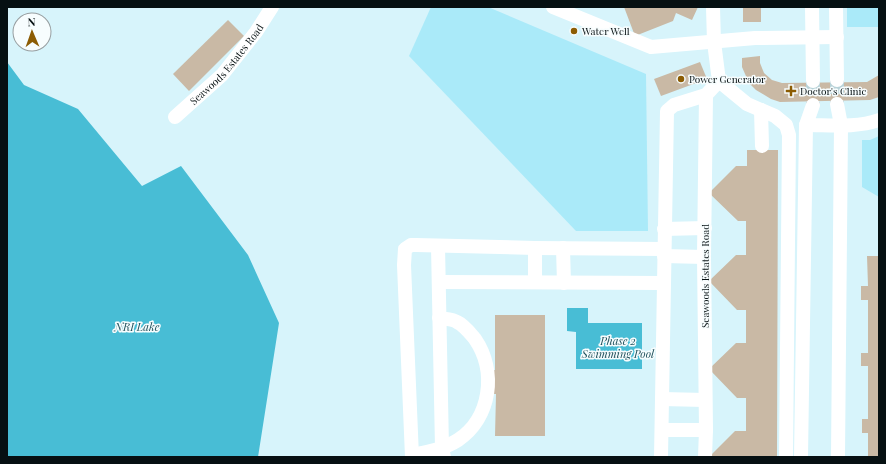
<svg xmlns="http://www.w3.org/2000/svg" width="886" height="464" font-family="'Playfair Display',serif">
  <style>
    .green { fill: #aaeaf9 }
    .water { fill: #48bdd5 }
    .building { fill: #c9b9a5 }
    .lines { fill: none; stroke-linecap: round; stroke-linejoin: round }
    .minor-tunnel { stroke: #b8d2d8; stroke-width: 14; stroke-dasharray: 14 7; stroke-linecap: butt }
    .minor { stroke: #fff; stroke-width: 14 }
    .poi-dot { fill: #8c5c03; stroke: #f7fdfe; stroke-width: 1.5 }
    .labels { text-anchor: middle; dominant-baseline: central; stroke-width: 3; stroke-linejoin: round; paint-order: stroke }
    .poi-label { font-size: 10px; fill: #061012; stroke: #f7fdfe; text-anchor: start }
    .street-label { font-size: 10px; fill: #061012; stroke: #f7fdfe }
    .water-label { font-size: 11px; font-style: italic; fill: #22535e; stroke: #f7fdfe }
  </style>
  <rect width="100%" height="100%" fill="#d7f4fb"/>
  <g class="green">
    <path d="M 431,7 L 488,7 L 646,74 L 648,231 L 576,231 L 409,56 Z"/>
    <rect x="847" y="7" width="32" height="20"/>
    <path d="M 879,136 L 879,197 L 862,187 L 862,140 L 870,140 Z"/>
  </g>
  <g class="water">
    <path d="M 7,62 L 24,85 L 78,109 L 142,186 L 181,166 L 248,255 L 279,323 L 258,457 L 7,457 Z"/>
    <path d="M 567,308 L 588,308 L 588,323 L 642,323 L 642,369 L 576,369 L 576,332 L 567,331 Z"/>
  </g>
  <g class="building">
    <path d="M 624,7 L 698,7 L 692,20 L 676,13 L 673,21 L 635,36 Z"/>
    <rect x="743" y="7" width="18" height="15"/>
    <path d="M 228,20 L 244,36 L 189,91 L 173,74 Z"/>
    <path d="M 760,56 L 760,63 L 764,73 L 772,80 L 782,83 L 867,82 L 879,75 L 879,97 L 870,100 L 780,102 L 771,99 L 756,90 L 749,83 L 742,67 L 742,58 Z"/>
    <path d="M 700,62 L 707,79 L 661,96 L 654,79 Z"/>
    <path d="M 747,150 L 778,150 L 777,457 L 709,457 L 735,431 L 746,431 L 746,398 L 737,398 L 709,369 L 736,343 L 746,343 L 746,310 L 737,310 L 709,281 L 736,255 L 746,255 L 746,221 L 738,221 L 709,193 L 736,166 L 747,166 Z"/>
    <path d="M 867,256 L 879,256 L 879,457 L 868,457 L 868,433 L 862,433 L 862,419 L 868,419 L 868,366 L 861,366 L 861,353 L 868,353 L 868,300 L 861,300 L 861,286 L 868,286 Z"/>
    <path d="M 495,315 L 545,315 L 545,436 L 495,436 L 496,394 L 491,394 L 491,371 L 495,370 Z"/>
  </g>
  <g class="lines">
    <g class="minor-tunnel">
      <path d="M 837,80 L 837,104"/>
      <path d="M 813,81 L 813,105"/>
    </g>
    <g class="minor">
      <path d="M 553,7 L 651,47 L 755,38 L 837,37"/>
      <path d="M 812,7 L 813,81"/>
      <path d="M 836,7 L 837,80"/>
      <path d="M 719,81 L 747,104 L 775,116 L 786,125 L 789,135 L 786,457"/>
      <path d="M 837,104 L 841,125 L 838,457"/>
      <path d="M 761,110 L 762,146"/>
      <path id="s1" d="M 175,117 L 222,75 L 256,32 L 272,7"/>
      <path d="M 806,125 C 830,125 856,128 879,120"/>
      <path d="M 664,229 L 705,228"/>
      <path d="M 438,246 L 442,448 L 444,457"/>
      <path d="M 563,248 L 564,283"/>
      <path d="M 664,256 L 704,257"/>
      <path d="M 439,282 L 663,283"/>
      <path d="M 535,282 L 535,248"/>
      <path d="M 662,399 L 705,400"/>
      <path d="M 662,430 L 706,430"/>
      <path d="M 412,455 C 427,452 444,449 458,440 C 491,418 497,371 475,339 C 470,333 464,325 457,322 C 453,319 445,319 439,318"/>
      <path d="M 412,457 L 404,265 L 405,249 L 411,245 L 416,245 L 535,248 L 664,249"/>
      <path d="M 661,457 L 667,111 L 674,105 L 706,95 L 719,81 L 714,42 L 713,7"/>
      <path d="M 705,457 L 706,430 L 704,257 L 706,95"/>
      <path d="M 801,457 L 806,125 L 813,105"/>
    </g>
  </g>
  <g class="poi-dot">
    <circle cx="574" cy="31" r="4"/>
    <circle cx="681" cy="79" r="4"/>
    <path d="M789 85h4v4h4v4h-4v4h-4v-4h-4v-4h4z"/>
  </g>
  <g class="labels">
    <g class="poi-label">
      <text x="582" y="31">Water Well</text>
      <text x="689" y="79">Power Generator</text>
      <text x="800" y="91">Doctor's Clinic</text>
    </g>
    <g class="street-label">
      <text stroke="none"><textPath href="#s1" startOffset="74">Seawoods Estates Road</textPath></text>
      <text transform="translate(705 276) rotate(-90)">Seawoods Estates Road</text>
    </g>
    <g class="water-label">
      <text x="137" y="326">NRI Lake</text>
      <text x="618" y="340">Phase 2<tspan x="618" dy="13">Swimming Pool</tspan></text>
    </g>
  </g>
  <rect width="886" height="464" fill="none" stroke="#061012" stroke-width="16"/>
  <g transform="translate(32 32) rotate(358)"><circle r="19" fill="#f7fdfe" stroke="#979ea0"/>
  <path d="M0-3L7 15L0 10L-7 15Z" fill="#8c5c03"/>
  <text y="-6" font-size="11" font-weight="bold" text-anchor="middle" fill="#061012">N</text>
  </g>
</svg>
